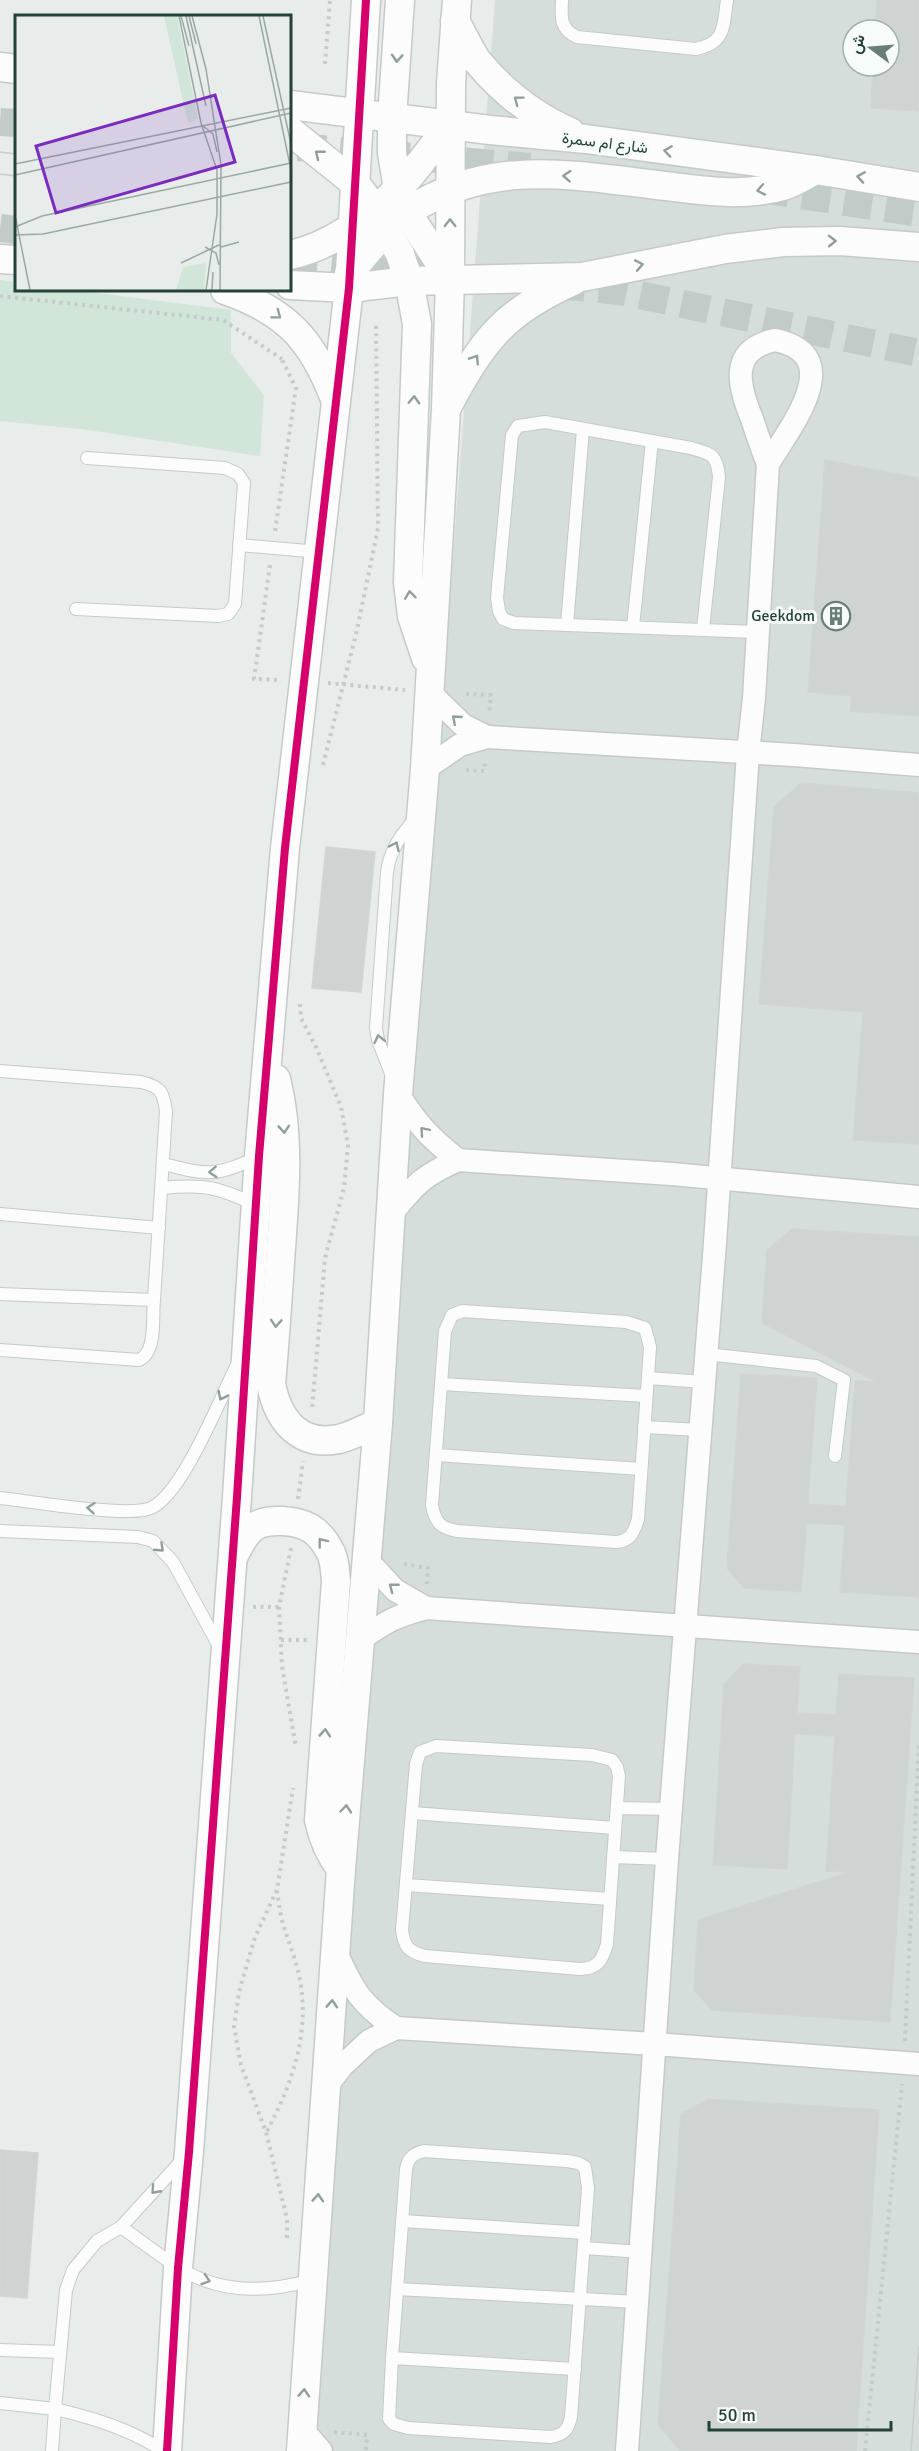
<svg xmlns="http://www.w3.org/2000/svg" width="919" height="2451" font-family="Signika,Vazirmatn,sans-serif">
  <style>
    .built { fill: #d6dedb; fill-rule: evenodd }
    .green { fill: #d1e6d8 }
    .building { fill: #cfd4d2; stroke: #d1d6d4; stroke-width: 1.5 }
    .lines { fill: none; stroke-linecap: round; stroke-linejoin: round }
    .tertiary-tunnel { stroke: #c1cbc8; stroke-width: 28; stroke-dasharray: 28 14; stroke-linecap: butt }
    .service-casing { stroke: #c5cac8; stroke-width: 14 }
    .minor-casing { stroke: #c5cac8; stroke-width: 25 }
    .tertiary-casing { stroke: #c5cac8; stroke-width: 31 }
    .path { stroke: #c3ccca; stroke-width: 4; stroke-dasharray: 3 4.5; stroke-linecap: butt }
    .service { stroke: #fcfcfc; stroke-width: 12 }
    .minor { stroke: #fcfcfc; stroke-width: 22 }
    .tertiary { stroke: #fcfcfc; stroke-width: 28 }
    .tram { stroke: #c9cdcc; stroke-width: 1.5 }
    .cycleway-casing { stroke: #f7fbf9; stroke-width: 11 }
    .cycleway { stroke: #d6006c; stroke-width: 8 }
    .oneway { stroke: #909f9b }
    .labels { text-anchor: middle; dominant-baseline: central; stroke-width: 6; stroke-linejoin: round; paint-order: stroke }
    .street-label { font-size: 16px; fill: #24423a; stroke: #f7fbf9 }
    .poi-label { font-size: 16px; fill: #24423a; stroke: #f7fbf9; text-anchor: end }
    .inset-road { fill: none; stroke: #9aa9a4; stroke-width: 1.5 }
    .view { fill: #7b2cbf; fill-opacity: 0.15; stroke: #7b2cbf; stroke-width: 3 }
    .inset-edge { fill: none; stroke: #24423a; stroke-width: 3 }
  </style>
  <rect width="100%" height="100%" fill="#e8edeb"/>
  <path class="built" d="M 495,0 L 919,0 L 919,2451 L 310,2451 ZM 853,30 L 889,30 L 889,66 L 853,66 Z"/>
  <path class="green" d="M 0,280 L 16,282 L 16,290 L 74,290 L 231,310 L 231,353 L 264,395 L 260,456 L 81,429 L 0,421 Z"/>
  <g class="building">
    <path d="M 877,0 L 919,0 L 919,111 L 871,108 L 873,66 L 889,66 L 889,30 L 875,30 Z"/>
    <path d="M 825,460 L 919,478 L 919,716 L 850,711 L 852,696 L 808,692 Z"/>
    <path d="M 801,783 L 919,793 L 919,1144 L 853,1140 L 863,1012 L 759,1004 L 774,807 Z"/>
    <path d="M 326,847 L 375,852 L 361,992 L 312,988 Z"/>
    <path d="M 792,1229 L 919,1237 L 919,1597 L 840,1592 L 845,1525 L 807,1523 L 801,1592 L 744,1588 L 727,1568 L 741,1374 L 817,1378 L 808,1504 L 846,1506 L 855,1381 L 877,1382 L 762,1323 L 767,1250 Z"/>
    <path d="M 743,1664 L 800,1667 L 797,1713 L 836,1715 L 839,1674 L 914,1678 L 890,2022 L 712,2010 L 694,1990 L 698,1920 L 849,1872 L 826,1871 L 835,1736 L 795,1734 L 787,1869 L 713,1865 L 724,1684 Z"/>
    <path d="M 708,2099 L 879,2110 L 856,2451 L 680,2451 L 658,2424 L 681,2114 Z"/>
    <path d="M 0,2150 L 38,2153 L 27,2298 L 0,2296 Z"/>
  </g>
  <g class="lines">
    <g class="tertiary-tunnel">
      <path d="M 0,122 L 16,123"/>
      <path d="M 298,147 L 530,167"/>
      <path d="M 761,189 L 919,213"/>
      <path d="M 0,228 L 16,230"/>
      <path d="M 290,257 L 428,271"/>
      <path d="M 557,285 L 620,291 L 919,353"/>
    </g>
    <g class="service-casing">
      <g id="service">
        <path d="M 562,0 C 561,18 560,29 577,37 L 696,49 C 726,43 723,26 727,0"/>
        <path d="M 239,545 L 319,552"/>
        <path d="M 76,609 L 218,616 L 228,614 L 235,604 L 244,483 L 238,474 L 225,468 L 87,458"/>
        <path d="M 567,625 L 583,429"/>
        <path d="M 633,627 L 652,441"/>
        <path d="M 703,629 L 719,477 C 717,454 711,454 691,448 L 545,422 L 518,426 L 512,435 L 497,598 L 499,611 L 503,619 L 514,623 L 757,632"/>
        <path d="M 0,1071 L 141,1082 C 161,1087 163,1091 166,1111 L 154,1300 L 0,1294"/>
        <path d="M 392,1076 L 378,1040 L 376,1028 L 387,872 C 390,849 401,835 416,818"/>
        <path d="M 164,1164 C 209,1176 216,1176 258,1157"/>
        <path d="M 163,1188 C 205,1184 218,1187 256,1205"/>
        <path d="M 0,1214 L 159,1228"/>
        <path d="M 463,1311 L 626,1322 L 645,1328 L 650,1347 L 638,1519 C 634,1532 631,1541 616,1542 L 457,1531 C 440,1528 435,1522 432,1505 L 445,1331 L 452,1315 Z"/>
        <path d="M 0,1350 L 139,1360 C 157,1352 152,1318 154,1300"/>
        <path d="M 706,1354 L 816,1366 L 844,1380 L 835,1456"/>
        <path d="M 648,1378 L 704,1382"/>
        <path d="M 441,1384 L 646,1396"/>
        <path d="M 644,1427 L 700,1430"/>
        <path d="M 436,1455 L 641,1469"/>
        <path d="M 0,1498 C 30,1501 127,1518 151,1508 C 183,1494 221,1396 238,1363"/>
        <path d="M 0,1531 L 138,1537 L 153,1541 L 173,1562 L 220,1648"/>
        <path d="M 436,1746 L 592,1755 L 612,1760 L 617,1767 L 619,1776 L 607,1944 C 602,1961 598,1968 580,1969 L 425,1956 C 409,1952 404,1947 402,1930 L 416,1764 L 420,1752 Z"/>
        <path d="M 617,1808 L 671,1809"/>
        <path d="M 412,1813 L 615,1828"/>
        <path d="M 613,1857 L 667,1859"/>
        <path d="M 406,1885 L 610,1899"/>
        <path d="M 424,2151 L 567,2161 L 578,2163 L 585,2167 L 588,2188 L 571,2417 C 568,2430 564,2435 550,2437 L 408,2428 L 394,2424 L 389,2419 L 392,2358 L 406,2169 C 408,2158 413,2154 424,2151 Z"/>
        <path d="M 402,2221 L 585,2233"/>
        <path d="M 121,2227 C 140,2240 158,2255 178,2267 C 219,2294 266,2293 312,2280"/>
        <path d="M 584,2248 L 641,2252"/>
        <path d="M 397,2289 L 638,2302"/>
        <path d="M 0,2350 L 60,2352"/>
        <path d="M 392,2358 L 575,2369"/>
        <path d="M 0,2403 L 55,2409 L 66,2290 L 73,2270 L 97,2241 L 121,2227 L 183,2159"/>
        <path d="M 52,2451 L 55,2409 C 94,2418 129,2429 164,2451"/>
      </g>
    </g>
    <g class="minor-casing">
      <g id="minor">
        <path d="M 775,340 C 850,355 788,430 768,464 C 762,449 757,434 752,419 C 738,385 729,350 775,340 Z"/>
        <path d="M 429,692 L 463,725 L 487,737"/>
        <path d="M 425,769 L 460,745 L 487,737 L 794,755 L 919,765"/>
        <path d="M 398,1094 C 418,1125 429,1137 458,1160"/>
        <path d="M 392,1213 C 416,1184 422,1176 458,1160 L 672,1174 L 919,1197"/>
        <path d="M 366,1559 L 395,1590 L 426,1608"/>
        <path d="M 360,1640 C 385,1622 396,1616 426,1608 L 919,1642"/>
        <path d="M 336,1952 C 353,1990 361,2005 396,2028"/>
        <path d="M 326,2087 L 342,2066 L 369,2041 L 396,2028 L 655,2044 L 919,2064"/>
        <path d="M 302,2429 L 321,2451"/>
        <path d="M 627,2451 L 667,1859 L 715,1243 L 748,753 L 754,698 L 768,464"/>
      </g>
    </g>
    <g class="tertiary-casing">
      <g id="tertiary">
        <path d="M 400,0 L 392,118 L 392,153 L 398,189 L 407,212 L 450,279"/>
        <path d="M 455,21 C 463,34 469,50 478,62 C 503,92 534,116 570,132"/>
        <path d="M 0,67 L 16,69"/>
        <path d="M 290,105 L 490,130 L 586,139 L 816,170 L 919,187"/>
        <path d="M 290,131 L 356,184 L 375,210 L 400,254 L 409,281 L 417,324 L 408,582 L 412,616 L 426,658"/>
        <path d="M 290,255 C 329,247 368,219 397,190 C 416,171 432,146 450,125"/>
        <path d="M 0,259 L 16,260"/>
        <path d="M 349,273 C 367,253 386,226 409,211 C 494,155 580,177 674,187 C 711,192 747,196 783,186 C 794,183 805,175 816,170"/>
        <path d="M 290,285 L 349,288 L 409,281 L 582,277 L 725,249 L 783,242 L 840,241 L 919,247"/>
        <path d="M 225,290 C 286,311 312,339 335,399"/>
        <path d="M 448,405 C 483,340 504,312 573,281"/>
        <path d="M 276,1079 C 290,1134 285,1192 281,1248 C 278,1293 275,1339 271,1384 C 278,1420 299,1447 339,1439 C 352,1436 366,1428 378,1423"/>
        <path d="M 233,1557 C 239,1546 244,1533 255,1526 C 269,1518 296,1520 310,1528 C 319,1533 327,1545 331,1553 C 335,1561 335,1573 336,1581 L 319,1820 C 323,1839 329,1853 341,1869"/>
        <path d="M 167,2451 L 178,2268 L 189,2152 L 237,1497 L 259,1156 L 285,848 L 349,288 L 366,0"/>
        <path d="M 301,2451 L 341,1869 L 378,1423 L 398,1094 L 425,769 L 446,410 L 450,279 L 451,83 L 457,0"/>
      </g>
    </g>
    <g class="path">
      <path d="M 325,64 L 330,0"/>
      <path d="M 0,296 L 223,320 L 282,359"/>
      <path d="M 275,531 L 296,388 L 282,360"/>
      <path d="M 270,565 L 254,679 L 279,680"/>
      <path d="M 328,683 L 405,690"/>
      <path d="M 466,694 L 491,695 L 489,714"/>
      <path d="M 323,765 L 357,630 L 378,528 L 376,324"/>
      <path d="M 466,770 L 484,771 L 485,761"/>
      <path d="M 300,1004 L 301,1018 L 317,1049 L 341,1107 L 348,1145 L 344,1188 L 325,1258 L 312,1410"/>
      <path d="M 298,1499 L 303,1461"/>
      <path d="M 291,1548 L 279,1607 L 282,1666 L 296,1748"/>
      <path d="M 404,1564 L 428,1568 L 427,1584"/>
      <path d="M 253,1607 L 279,1607"/>
      <path d="M 281,1640 L 307,1640"/>
      <path d="M 905,2041 L 919,1742"/>
      <path d="M 267,2131 C 292,2084 310,2034 300,1980 C 297,1962 289,1944 284,1927 C 280,1915 279,1903 277,1891"/>
      <path d="M 287,2238 L 287,2219 L 266,2132 L 241,2065 L 234,2027 L 239,1992 L 255,1937 L 277,1890 L 293,1788"/>
      <path d="M 334,2432 L 367,2435 L 366,2451"/>
      <path d="M 865,2451 L 902,2084"/>
    </g>
    <use href="#service" class="service"/>
    <use href="#minor" class="minor"/>
    <use href="#tertiary" class="tertiary"/>
    <g class="tram">
      <path d="M 0,152 L 16,154"/>
      <path d="M 0,174 L 16,176"/>
      <path d="M 911,2451 L 919,2346"/>
    </g>
    <g class="cycleway-casing">
      <path id="cycleway" d="M 167,2451 L 178,2268 L 189,2152 L 237,1497 L 259,1156 L 285,848 L 349,288 L 366,0"/>
    </g>
    <use href="#cycleway" class="cycleway"/>
  </g>
  <defs><path id="oneway-chevron" d="M-2-3.5L2.5 0L-2 3.5" fill="none" stroke-width="1.6" stroke-linecap="round" stroke-linejoin="round" transform="scale(1.5)"/></defs>
  <g class="oneway">
    <use href="#oneway-chevron" transform="translate(397 58) rotate(94)"/>
    <use href="#oneway-chevron" transform="translate(518 100) rotate(-143)"/>
    <use href="#oneway-chevron" transform="translate(668 151) rotate(-172)"/>
    <use href="#oneway-chevron" transform="translate(319 154) rotate(-141)"/>
    <use href="#oneway-chevron" transform="translate(567 176) rotate(-176)"/>
    <use href="#oneway-chevron" transform="translate(861 177) rotate(-171)"/>
    <use href="#oneway-chevron" transform="translate(761 190) rotate(169)"/>
    <use href="#oneway-chevron" transform="translate(450 223) rotate(-90)"/>
    <use href="#oneway-chevron" transform="translate(832 241) rotate(-1)"/>
    <use href="#oneway-chevron" transform="translate(639 265) rotate(-11)"/>
    <use href="#oneway-chevron" transform="translate(277 315) rotate(37)"/>
    <use href="#oneway-chevron" transform="translate(475 359) rotate(-57)"/>
    <use href="#oneway-chevron" transform="translate(414 400) rotate(-88)"/>
    <use href="#oneway-chevron" transform="translate(410 595) rotate(-97)"/>
    <use href="#oneway-chevron" transform="translate(456 719) rotate(-139)"/>
    <use href="#oneway-chevron" transform="translate(395 846) rotate(-65)"/>
    <use href="#oneway-chevron" transform="translate(379 1039) rotate(-103)"/>
    <use href="#oneway-chevron" transform="translate(284 1129) rotate(86)"/>
    <use href="#oneway-chevron" transform="translate(424 1131) rotate(-131)"/>
    <use href="#oneway-chevron" transform="translate(213 1172) rotate(177)"/>
    <use href="#oneway-chevron" transform="translate(276 1323) rotate(94)"/>
    <use href="#oneway-chevron" transform="translate(222 1396) rotate(116)"/>
    <use href="#oneway-chevron" transform="translate(91 1508) rotate(-175)"/>
    <use href="#oneway-chevron" transform="translate(322 1542) rotate(-128)"/>
    <use href="#oneway-chevron" transform="translate(160 1548) rotate(43)"/>
    <use href="#oneway-chevron" transform="translate(393 1587) rotate(-142)"/>
    <use href="#oneway-chevron" transform="translate(325 1733) rotate(-86)"/>
    <use href="#oneway-chevron" transform="translate(346 1809) rotate(-85)"/>
    <use href="#oneway-chevron" transform="translate(332 2004) rotate(-86)"/>
    <use href="#oneway-chevron" transform="translate(155 2190) rotate(132)"/>
    <use href="#oneway-chevron" transform="translate(318 2198) rotate(-86)"/>
    <use href="#oneway-chevron" transform="translate(206 2280) rotate(18)"/>
    <use href="#oneway-chevron" transform="translate(304 2393) rotate(-86)"/>
  </g>
  <defs>
    <g id="building-ring" transform="scale(1.5)"><circle r="9.5" fill="#f7fbf9" stroke="#697e78" stroke-width="1.5"/><path d="M-4-6H4V6H1V3H-1V6H-4ZM-2.5-4.3h1.7v1.8h-1.7ZM.8-4.3h1.7v1.8H.8ZM-2.5-1h1.7V.8h-1.7ZM.8-1h1.7V.8H.8Z" fill="#697e78"/></g>
  </defs>
  <g fill-rule="evenodd">
    <use href="#building-ring" x="836" y="616"/>
  </g>
  <g class="labels">
    <g class="street-label">
      <text transform="translate(605 143) rotate(7)">شارع ام سمرة</text>
    </g>
    <g class="poi-label">
      <text x="815" y="616">Geekdom</text>
    </g>
  </g>
  <g transform="translate(15 15)">
    <rect width="276" height="276" fill="#e8edeb"/>
    <path d="M 149,1 L 162,1 L 183,103 L 177,107 L 173,108 ZM 191,248 L 189,275 L 161,275 L 168,252 Z" fill="#d1e6d8"/>
    <path class="inset-road" d="M 164,1 L 186,108 L 202,155 L 202,199 L 191,275M 166,1 L 174,31M 171,1 L 191,91M 174,1 L 181,29M 177,1 L 191,54 L 206,150 L 205,275M 244,1 L 276,155M 248,1 L 276,129M 188,111 L 198,119 L 202,137M 0,149 L 276,93M 0,160 L 276,98M 0,200 L 15,275M 0,212 L 27,201 L 276,148M 0,220 L 28,219 L 276,167M 190,232 L 201,238 L 204,250M 206,232 L 224,227M 166,248 L 206,229M 197,275 L 198,257"/>
    <path class="view" d="M 200,80 L 220,147 L 41,198 L 21,131 Z"/>
    <rect width="276" height="276" class="inset-edge"/>
  </g>
  <g transform="translate(871 48) rotate(286)"><circle r="28" fill="#f7fbf9" stroke="#a3b1ad" stroke-width="1.5"/>
  <path d="M0-4.5L10 22L0 15L-10 22Z" fill="#697e78"/>
  <text y="-9" font-size="16" font-weight="bold" text-anchor="middle" fill="#24423a">ش</text>
  </g>
  <path d="M709 2421v9h182v-9" fill="none" stroke="#24423a" stroke-width="3"/>
  <text x="718" y="2421" font-size="18" fill="#24423a" stroke="#f7fbf9" stroke-width="4.5" paint-order="stroke">50 m</text>
</svg>
